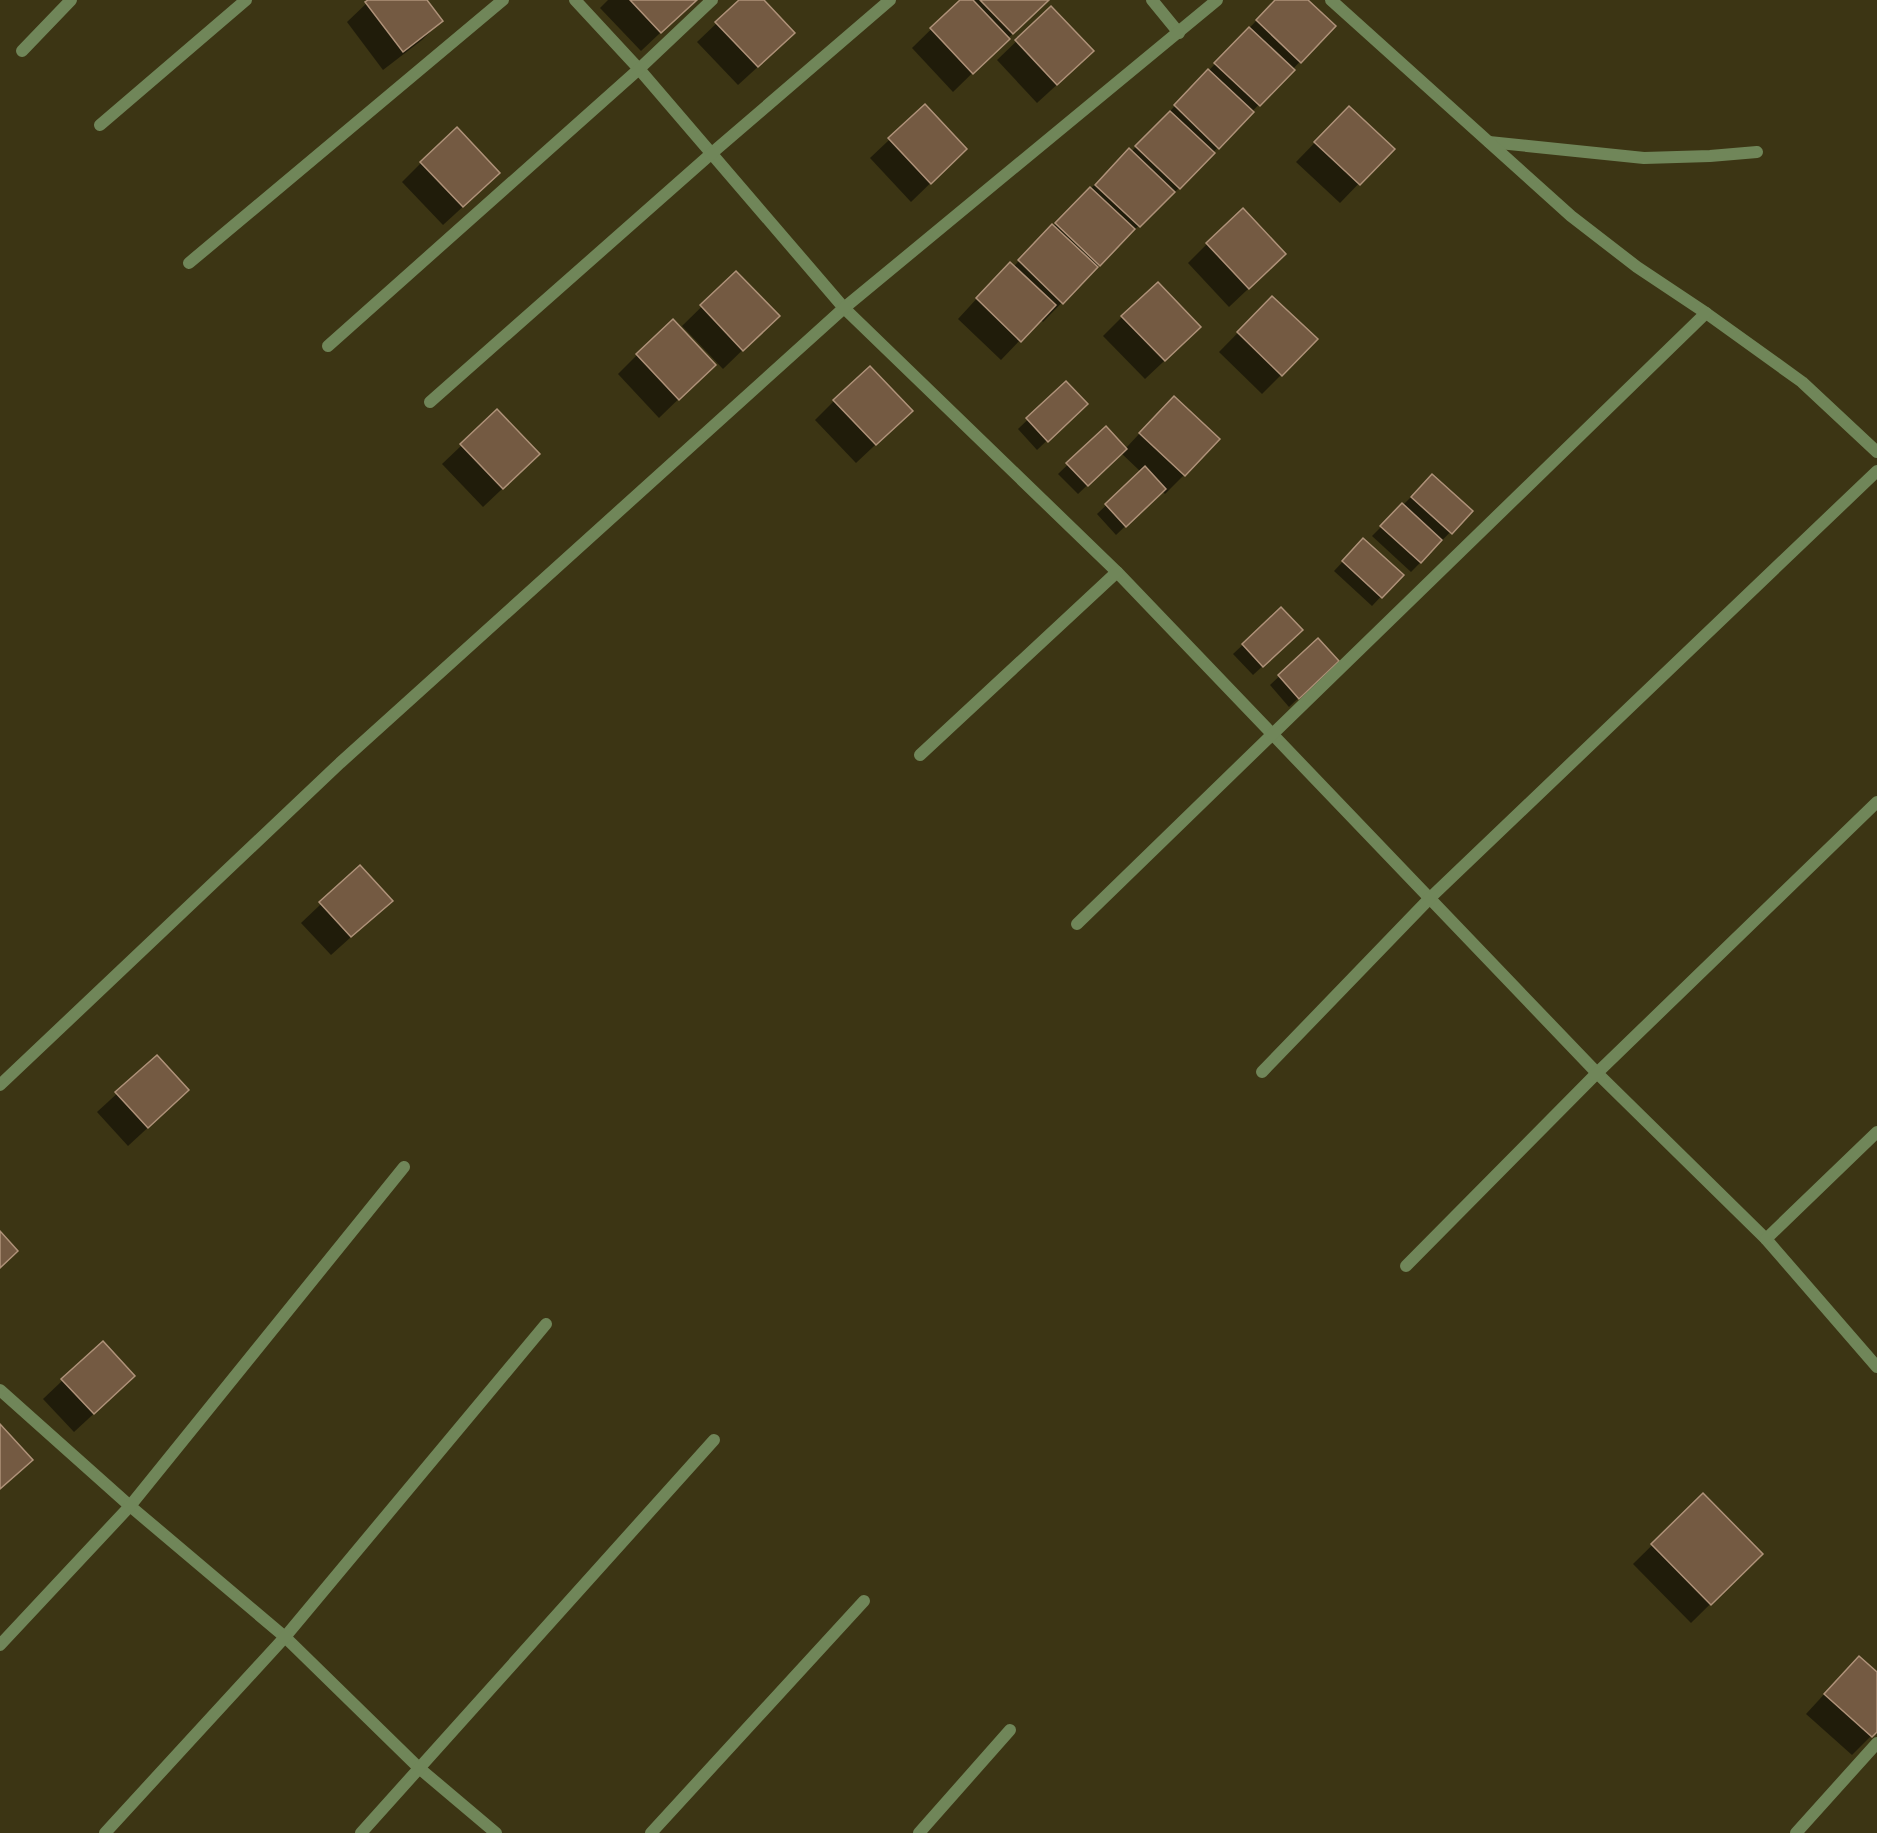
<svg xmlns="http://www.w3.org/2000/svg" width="1877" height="1833" font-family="Georgia,serif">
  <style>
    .shadow { fill: #0007 }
    .building { fill: #745a42; stroke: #af9279; stroke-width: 1.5 }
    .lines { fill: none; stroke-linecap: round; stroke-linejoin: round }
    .service { stroke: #708659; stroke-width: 12 }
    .minor { stroke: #708659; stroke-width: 12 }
    .tertiary { stroke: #708659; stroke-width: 12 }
  </style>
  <rect width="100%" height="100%" fill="#3c3514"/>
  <g class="shadow">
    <path d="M 370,0 L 425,0 L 441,21 L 422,40 L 383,70 L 347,22 Z"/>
    <path d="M 608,0 L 695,0 L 641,51 L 600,8 Z"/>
    <path d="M 741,0 L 762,0 L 774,52 L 738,85 L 697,42 Z"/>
    <path d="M 961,0 L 1047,0 L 953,92 L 912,48 Z"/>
    <path d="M 1276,0 L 1306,0 L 1334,26 L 1179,188 L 1119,244 L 1043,322 L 1040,319 L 1001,360 L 958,319 L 991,283 L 1013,267 L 1090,189 L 1131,152 Z"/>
    <path d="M 1051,8 L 1073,70 L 1037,103 L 997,60 Z"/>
    <path d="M 925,106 L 946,168 L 911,202 L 870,158 Z"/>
    <path d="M 1330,127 L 1392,149 L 1340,203 L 1296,162 Z"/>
    <path d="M 421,163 L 479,192 L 443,225 L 402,182 Z"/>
    <path d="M 1207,244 L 1265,273 L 1229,307 L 1188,263 Z"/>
    <path d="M 736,273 L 758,335 L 723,369 L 682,326 Z"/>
    <path d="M 1272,298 L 1281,375 L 1262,394 L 1219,352 Z"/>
    <path d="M 1122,317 L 1180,346 L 1145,379 L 1103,336 Z"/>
    <path d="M 637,355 L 694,384 L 659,418 L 618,374 Z"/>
    <path d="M 1066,383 L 1076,413 L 1037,450 L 1018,429 Z"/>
    <path d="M 834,401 L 891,430 L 856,463 L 815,420 Z"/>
    <path d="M 1155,417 L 1184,475 L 1165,494 L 1162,491 L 1116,535 L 1097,514 L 1141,472 L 1121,453 L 1078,494 L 1058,474 L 1106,428 L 1125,449 Z"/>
    <path d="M 462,445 L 519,473 L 483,507 L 442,464 Z"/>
    <path d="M 1423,485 L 1471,511 L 1411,572 L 1372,536 Z"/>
    <path d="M 1363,540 L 1401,575 L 1372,606 L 1334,571 Z"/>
    <path d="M 1281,609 L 1292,639 L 1253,675 L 1233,654 Z"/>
    <path d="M 1318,640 L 1328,670 L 1289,707 L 1270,685 Z"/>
    <path d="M 360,867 L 391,901 L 331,955 L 301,923 Z"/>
    <path d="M 157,1057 L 168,1109 L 128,1146 L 97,1112 Z"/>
    <path d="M 63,1380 L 114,1395 L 74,1432 L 43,1399 Z"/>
    <path d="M 1703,1495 L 1761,1554 L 1691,1623 L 1633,1564 Z"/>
    <path d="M 1877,1674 L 1877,1730 L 1852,1755 L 1806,1714 L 1840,1677 Z"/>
  </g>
  <g class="building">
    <path d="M 368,0 L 427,0 L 443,21 L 403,52 L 365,2 Z"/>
    <path d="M 630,0 L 697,0 L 661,33 Z"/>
    <path d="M 739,0 L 764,0 L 795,33 L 758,67 L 715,22 Z"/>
    <path d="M 960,0 L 973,0 L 1010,39 L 973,74 L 930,28 Z"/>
    <path d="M 980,0 L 1049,0 L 1013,34 Z"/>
    <path d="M 1275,0 L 1308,0 L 1336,26 L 1301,63 L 1256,20 Z"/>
    <path d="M 1051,6 L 1094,51 L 1057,85 L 1015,40 Z"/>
    <path d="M 1249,27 L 1295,70 L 1260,106 L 1214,63 Z"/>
    <path d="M 1208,69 L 1254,112 L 1219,149 L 1174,105 Z"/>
    <path d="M 925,104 L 967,149 L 931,184 L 888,138 Z"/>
    <path d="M 1349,106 L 1395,149 L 1360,185 L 1314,142 Z"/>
    <path d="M 1170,111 L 1215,153 L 1180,189 L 1135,146 Z"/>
    <path d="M 457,127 L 500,173 L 463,207 L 420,162 Z"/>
    <path d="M 1129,148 L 1175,192 L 1140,227 L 1095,185 Z"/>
    <path d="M 1090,187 L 1135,229 L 1100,266 L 1055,223 Z"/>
    <path d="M 1243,208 L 1286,254 L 1249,289 L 1206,243 Z"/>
    <path d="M 1052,224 L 1098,267 L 1063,304 L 1018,260 Z"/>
    <path d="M 1010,262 L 1056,305 L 1021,342 L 976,298 Z"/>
    <path d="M 736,271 L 780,316 L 743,351 L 700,305 Z"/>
    <path d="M 1158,282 L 1201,327 L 1165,361 L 1121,316 Z"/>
    <path d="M 1272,296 L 1318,339 L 1282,376 L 1237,332 Z"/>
    <path d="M 673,319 L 716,365 L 679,400 L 636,354 Z"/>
    <path d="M 870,366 L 913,411 L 876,445 L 833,400 Z"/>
    <path d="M 1066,381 L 1088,404 L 1048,442 L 1026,418 Z"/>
    <path d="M 1174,396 L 1220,439 L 1185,476 L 1139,433 Z"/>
    <path d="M 497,409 L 540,454 L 503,489 L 460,444 Z"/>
    <path d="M 1106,426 L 1127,449 L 1088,486 L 1066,463 Z"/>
    <path d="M 1145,466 L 1166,489 L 1126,527 L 1105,504 Z"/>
    <path d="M 1432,474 L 1473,511 L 1452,534 L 1411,497 Z"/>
    <path d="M 1402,503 L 1442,540 L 1421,563 L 1380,526 Z"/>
    <path d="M 1363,538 L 1404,575 L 1382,598 L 1342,561 Z"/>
    <path d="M 1281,607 L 1303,630 L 1263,667 L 1242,644 Z"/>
    <path d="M 1318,638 L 1339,661 L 1299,699 L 1278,675 Z"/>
    <path d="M 360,865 L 393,901 L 351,937 L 319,902 Z"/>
    <path d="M 157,1055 L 189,1090 L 148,1128 L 115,1092 Z"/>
    <path d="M 0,1231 L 18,1251 L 0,1268 Z"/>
    <path d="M 103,1341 L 135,1376 L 94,1414 L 61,1379 Z"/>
    <path d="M 0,1424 L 33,1460 L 0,1489 Z"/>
    <path d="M 1703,1493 L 1763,1554 L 1711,1605 L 1651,1544 Z"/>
    <path d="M 1859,1656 L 1877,1672 L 1877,1732 L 1872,1737 L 1824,1694 Z"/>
  </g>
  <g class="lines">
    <path class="service" d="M 1489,142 L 1644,158 L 1710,156 L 1757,152"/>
    <g class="minor">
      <path d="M 575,0 L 639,69 L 844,308 L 1117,572 L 1597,1073 L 1766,1239 L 1877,1367"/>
      <path d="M 1152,0 L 1179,33"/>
      <path d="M 1331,0 L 1571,216 L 1637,267 L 1706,313 L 1802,382 L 1877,452"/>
      <path d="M 22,51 L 71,0"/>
      <path d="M 100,125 L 246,0"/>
      <path d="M 189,263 L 503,0"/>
      <path d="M 328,346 L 639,69 L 712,0"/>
      <path d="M 430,402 L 712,153 L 890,0"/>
      <path d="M 920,755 L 1117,572"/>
      <path d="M 1077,924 L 1706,313"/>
      <path d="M 1262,1072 L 1430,898 L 1877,471"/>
      <path d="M 1766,1239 L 1877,1132"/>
      <path d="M 1406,1266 L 1597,1073 L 1877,802"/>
      <path d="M 0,1390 L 130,1506 L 285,1637 L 419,1768 L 496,1833"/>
      <path d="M 0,1645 L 130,1506 L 404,1167"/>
      <path d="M 105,1833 L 285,1637 L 546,1324"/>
      <path d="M 361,1833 L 714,1440"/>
      <path d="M 651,1833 L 864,1601"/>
      <path d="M 919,1833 L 1010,1730"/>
      <path d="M 1796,1833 L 1877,1743"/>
    </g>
    <path class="tertiary" d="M 0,1085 L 340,763 L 844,308 L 1217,0"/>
  </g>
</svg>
